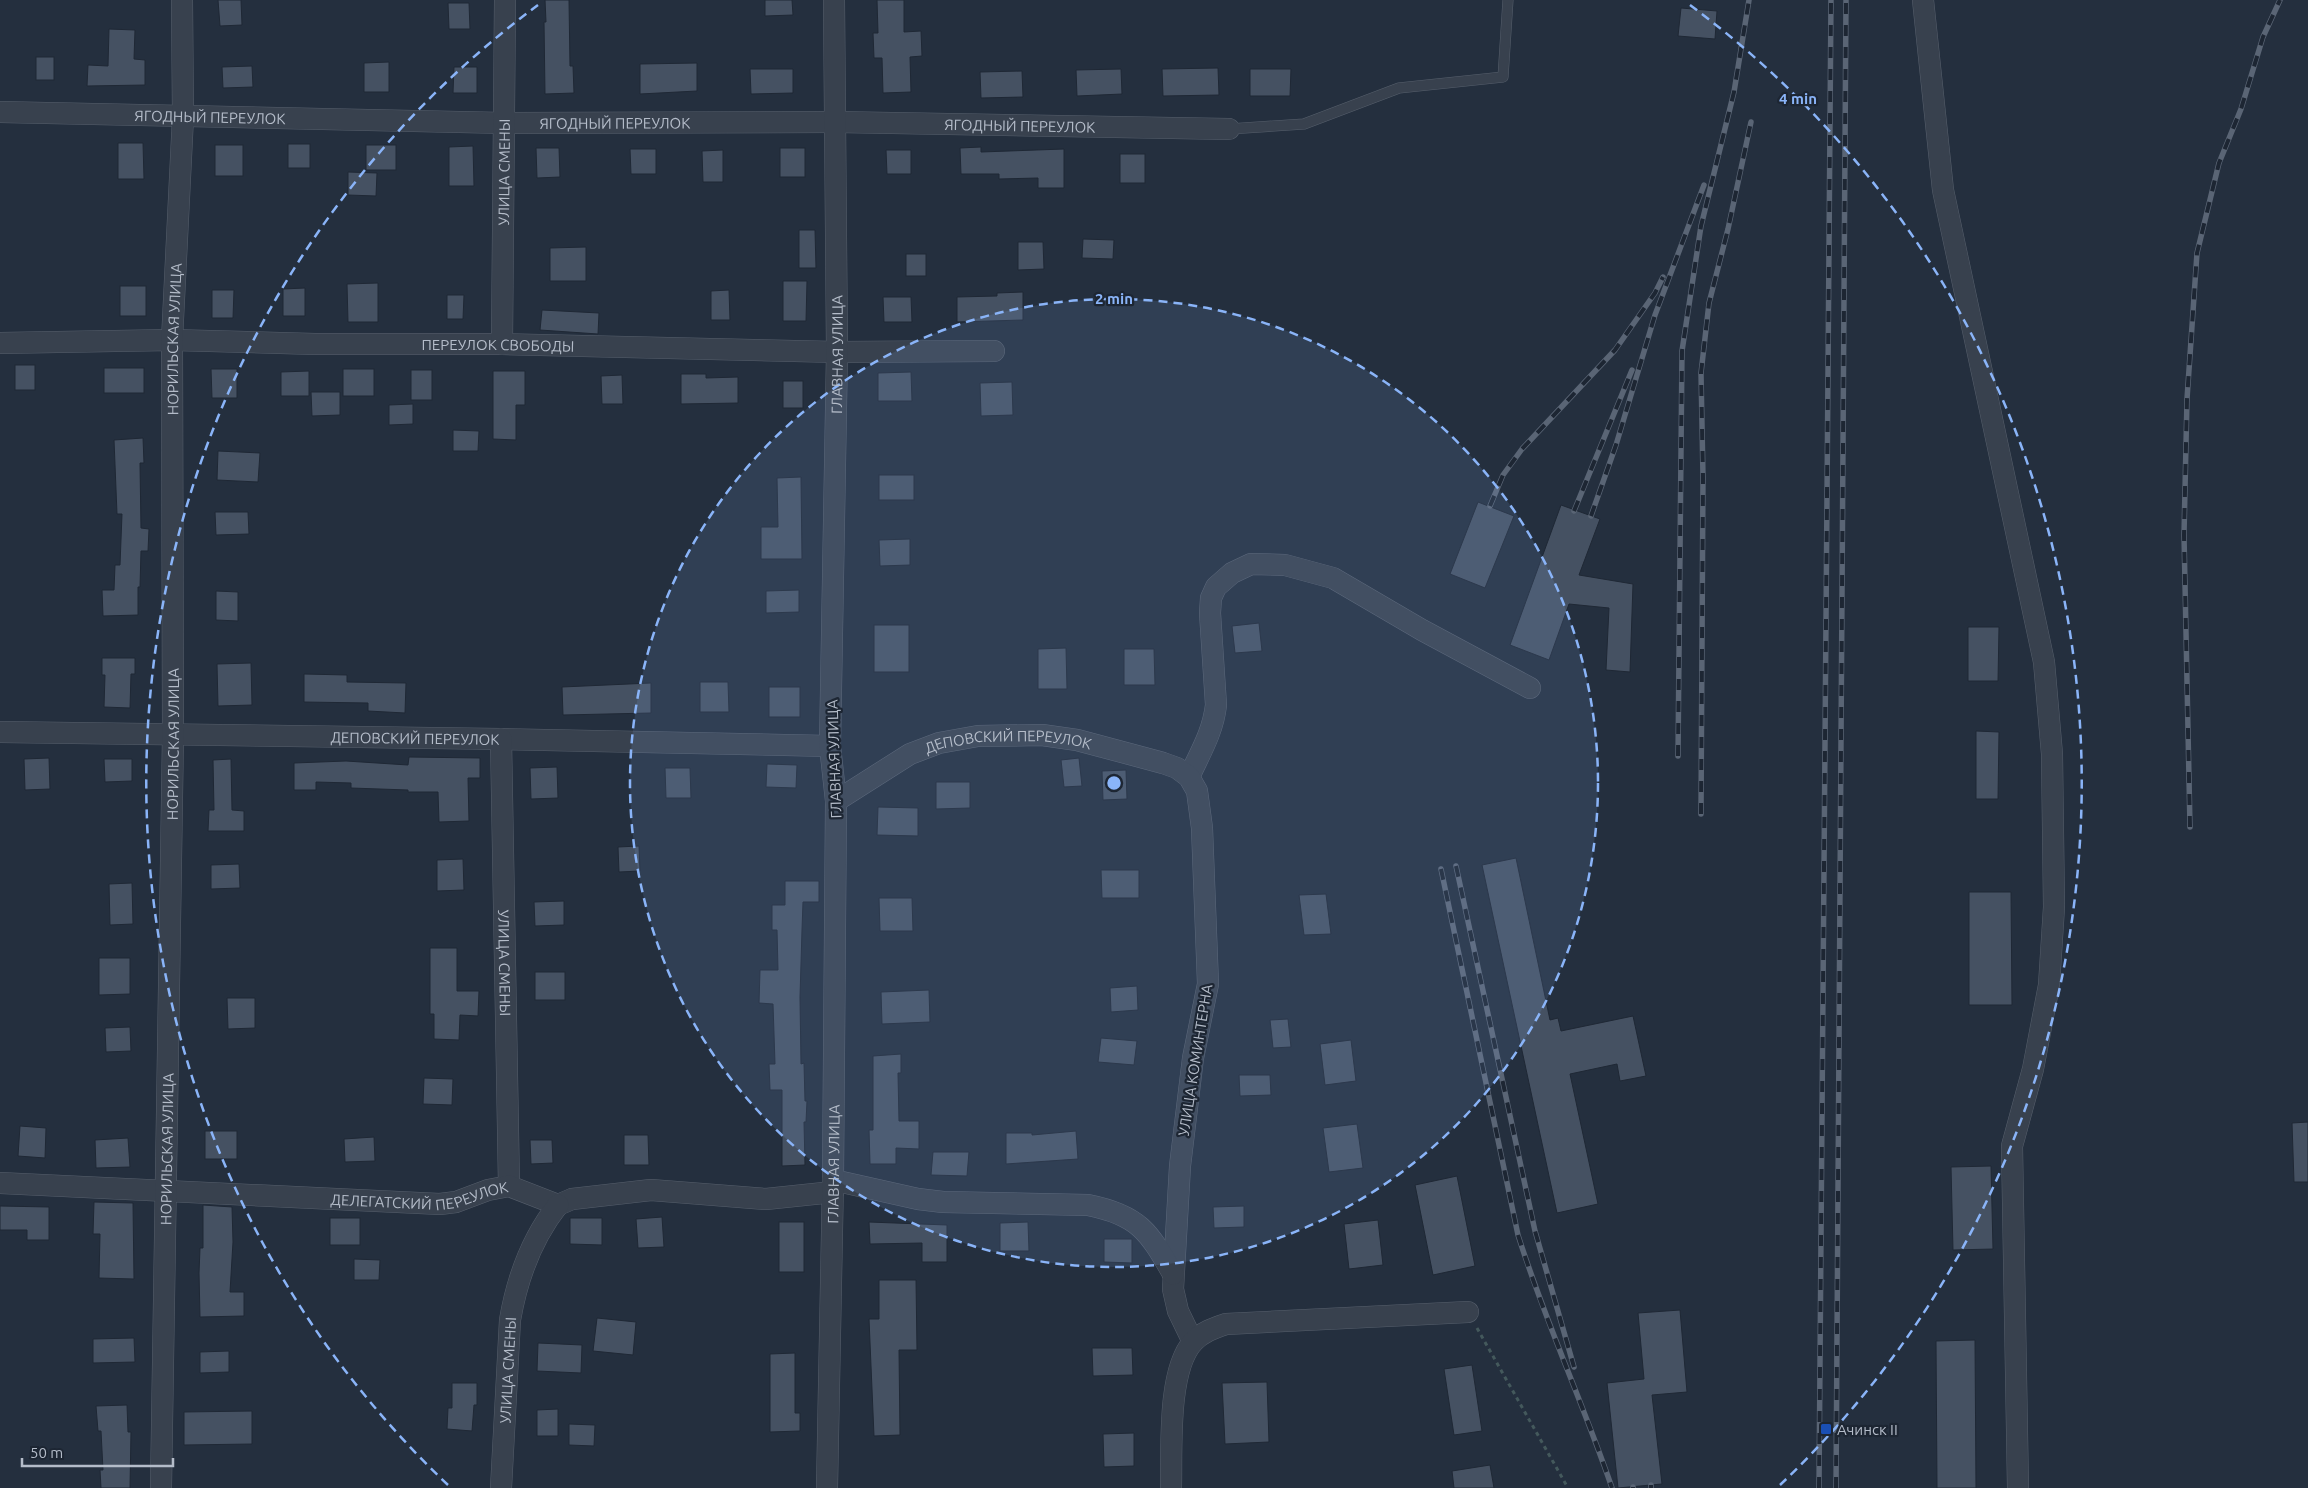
<svg xmlns="http://www.w3.org/2000/svg" width="2308" height="1488" font-family="Ubuntu,sans-serif">
  <style>
    .building { fill: #455162; stroke: #1f2835 }
    .lines { fill: none; stroke-linecap: round; stroke-linejoin: round }
    .lane-casing { stroke: #565f6c; stroke-width: 11 }
    .street-casing { stroke: #565f6c; stroke-width: 22 }
    .path { stroke: #44595c; stroke-width: 3; stroke-dasharray: 4 4; stroke-linecap: butt }
    .lane { stroke: #38414e; stroke-width: 10 }
    .street { stroke: #38414e; stroke-width: 21 }
    .rail-casing { stroke: #5a6575; stroke-width: 5.5 }
    .rail { stroke: #1d2633; stroke-width: 4; stroke-dasharray: 11; stroke-linecap: butt }
    .ring { fill: none; stroke: #8ab4f8; stroke-width: 2.5; stroke-dasharray: 9 6 }
    .transit-dot { fill: #1a4fb4; stroke: #1d2633; stroke-width: 2 }
    .labels { text-anchor: middle; dominant-baseline: central; stroke-width: 4.5; stroke-linejoin: round; paint-order: stroke }
    .street-label { font-size: 15px; fill: #b4bcc9; stroke: #1d2633 }
    .poi-label { font-size: 15px; fill: #b4bcc9; stroke: #1d2633; text-anchor: start }
    .centre { fill: #8ab4f8; stroke: #1d2633; stroke-width: 2.5 }
    .ring-label { font-size: 15px; text-anchor: middle; font-weight: bold; fill: #8ab4f8; stroke: #1d2633; stroke-width: 4.5; stroke-linejoin: round; paint-order: stroke }
  </style>
  <rect width="100%" height="100%" fill="#242f3e"/>
  <g class="building">
    <path d="M 218,0 L 241,0 L 242,25 L 220,26 Z"/>
    <path d="M 545,0 L 569,0 L 570,66 L 573,66 L 574,93 L 545,94 L 544,22 L 546,22 Z"/>
    <path d="M 765,0 L 792,0 L 793,15 L 765,16 Z"/>
    <path d="M 877,0 L 904,0 L 904,32 L 921,31 L 922,56 L 910,57 L 911,92 L 883,93 L 882,58 L 874,58 L 873,33 L 878,33 Z"/>
    <path d="M 448,3 L 469,3 L 470,29 L 449,29 Z"/>
    <path d="M 1681,8 L 1717,11 L 1715,39 L 1678,36 Z"/>
    <path d="M 109,29 L 135,30 L 134,59 L 145,60 L 145,85 L 87,86 L 88,65 L 108,66 Z"/>
    <rect x="36" y="57" width="18" height="23"/>
    <path d="M 389,62 L 389,92 L 364,92 L 364,63 Z"/>
    <path d="M 697,63 L 697,91 L 640,94 L 640,64 Z"/>
    <path d="M 252,66 L 253,87 L 223,88 L 222,67 Z"/>
    <path d="M 454,67 L 477,67 L 477,93 L 453,93 Z"/>
    <path d="M 1218,68 L 1219,95 L 1163,96 L 1162,69 Z"/>
    <path d="M 750,69 L 793,69 L 793,93 L 751,94 Z"/>
    <path d="M 1121,69 L 1122,94 L 1077,96 L 1076,70 Z"/>
    <path d="M 1250,69 L 1291,69 L 1290,96 L 1250,96 Z"/>
    <path d="M 1022,71 L 1023,97 L 981,98 L 980,72 Z"/>
    <path d="M 118,143 L 143,143 L 144,179 L 118,179 Z"/>
    <rect x="288" y="144" width="22" height="24"/>
    <rect x="215" y="145" width="28" height="31"/>
    <rect x="366" y="145" width="30" height="25"/>
    <path d="M 473,146 L 474,186 L 449,186 L 449,147 Z"/>
    <path d="M 981,147 L 981,152 L 1064,149 L 1064,188 L 1038,188 L 1038,178 L 999,179 L 999,174 L 961,174 L 960,148 Z"/>
    <path d="M 536,148 L 559,148 L 560,177 L 537,178 Z"/>
    <rect x="780" y="148" width="25" height="29"/>
    <path d="M 630,149 L 656,149 L 656,174 L 631,174 Z"/>
    <path d="M 723,150 L 723,182 L 703,182 L 702,151 Z"/>
    <path d="M 886,150 L 911,150 L 911,174 L 887,174 Z"/>
    <rect x="1120" y="154" width="25" height="29"/>
    <path d="M 348,172 L 377,173 L 376,196 L 348,195 Z"/>
    <path d="M 799,230 L 815,230 L 816,268 L 799,268 Z"/>
    <path d="M 1083,239 L 1114,240 L 1113,259 L 1082,258 Z"/>
    <path d="M 1018,242 L 1043,242 L 1044,269 L 1018,270 Z"/>
    <path d="M 586,247 L 586,281 L 550,281 L 550,248 Z"/>
    <rect x="906" y="254" width="20" height="22"/>
    <path d="M 783,281 L 807,281 L 806,321 L 783,321 Z"/>
    <path d="M 378,283 L 378,322 L 348,322 L 347,284 Z"/>
    <rect x="120" y="286" width="26" height="30"/>
    <path d="M 305,288 L 305,316 L 283,316 L 283,289 Z"/>
    <path d="M 212,290 L 234,290 L 233,318 L 212,318 Z"/>
    <path d="M 729,290 L 730,320 L 711,320 L 711,291 Z"/>
    <path d="M 1023,292 L 1023,320 L 957,322 L 957,297 L 997,296 L 997,293 Z"/>
    <path d="M 447,295 L 464,295 L 463,319 L 447,319 Z"/>
    <path d="M 883,297 L 911,297 L 912,322 L 884,322 Z"/>
    <path d="M 542,310 L 599,313 L 598,334 L 540,330 Z"/>
    <rect x="15" y="365" width="20" height="25"/>
    <rect x="104" y="368" width="40" height="25"/>
    <path d="M 211,369 L 237,369 L 237,398 L 212,398 Z"/>
    <rect x="343" y="369" width="31" height="27"/>
    <rect x="411" y="370" width="21" height="30"/>
    <path d="M 309,371 L 309,396 L 281,396 L 281,372 Z"/>
    <path d="M 493,371 L 525,371 L 525,405 L 516,405 L 516,440 L 493,439 Z"/>
    <path d="M 911,372 L 912,401 L 878,401 L 878,373 Z"/>
    <path d="M 681,374 L 706,374 L 706,378 L 738,377 L 738,403 L 681,404 Z"/>
    <path d="M 622,375 L 623,404 L 602,404 L 601,376 Z"/>
    <rect x="783" y="381" width="20" height="27"/>
    <path d="M 1012,382 L 1013,415 L 981,416 L 980,383 Z"/>
    <path d="M 311,392 L 340,392 L 340,415 L 312,416 Z"/>
    <path d="M 413,404 L 413,424 L 389,425 L 389,405 Z"/>
    <path d="M 453,430 L 479,431 L 478,451 L 453,451 Z"/>
    <path d="M 143,438 L 144,463 L 140,463 L 141,528 L 149,529 L 148,551 L 141,551 L 140,587 L 138,587 L 138,615 L 103,616 L 102,590 L 114,590 L 115,565 L 120,565 L 122,514 L 117,514 L 114,440 Z"/>
    <path d="M 218,451 L 260,453 L 258,482 L 217,480 Z"/>
    <rect x="879" y="475" width="35" height="25"/>
    <path d="M 801,477 L 802,559 L 761,559 L 761,527 L 778,527 L 777,478 Z"/>
    <path d="M 1478,502 L 1514,516 L 1485,588 L 1450,574 Z"/>
    <path d="M 1561,505 L 1600,519 L 1579,575 L 1633,584 L 1630,672 L 1606,670 L 1609,608 L 1569,604 L 1549,660 L 1510,645 Z"/>
    <path d="M 215,512 L 248,512 L 249,534 L 216,535 Z"/>
    <path d="M 910,539 L 910,565 L 880,566 L 879,540 Z"/>
    <path d="M 799,590 L 799,612 L 766,613 L 766,591 Z"/>
    <path d="M 216,591 L 238,592 L 238,621 L 216,620 Z"/>
    <path d="M 1259,623 L 1262,651 L 1235,653 L 1232,626 Z"/>
    <rect x="874" y="625" width="35" height="47"/>
    <path d="M 1968,627 L 1999,627 L 1998,681 L 1968,681 Z"/>
    <path d="M 1066,648 L 1067,689 L 1038,689 L 1038,649 Z"/>
    <path d="M 1124,649 L 1154,649 L 1155,685 L 1124,685 Z"/>
    <path d="M 102,658 L 135,658 L 135,674 L 131,674 L 130,708 L 104,707 L 105,675 L 102,675 Z"/>
    <path d="M 251,663 L 252,705 L 218,706 L 217,664 Z"/>
    <path d="M 304,674 L 347,675 L 347,682 L 406,683 L 405,713 L 368,711 L 368,703 L 304,702 Z"/>
    <path d="M 700,682 L 728,682 L 729,712 L 700,712 Z"/>
    <path d="M 651,683 L 651,713 L 563,715 L 562,687 Z"/>
    <rect x="769" y="687" width="31" height="30"/>
    <path d="M 1976,731 L 1999,732 L 1998,799 L 1976,799 Z"/>
    <path d="M 409,757 L 480,758 L 480,778 L 468,778 L 469,821 L 439,822 L 438,792 L 408,792 L 408,790 L 351,788 L 351,783 L 316,782 L 316,790 L 294,790 L 294,763 L 346,761 L 408,765 Z"/>
    <path d="M 49,758 L 50,789 L 25,790 L 24,759 Z"/>
    <path d="M 1079,758 L 1082,786 L 1064,787 L 1061,760 Z"/>
    <path d="M 104,759 L 132,759 L 132,781 L 105,782 Z"/>
    <path d="M 231,759 L 232,810 L 244,811 L 244,831 L 208,831 L 209,810 L 214,810 L 213,760 Z"/>
    <path d="M 767,764 L 797,765 L 796,788 L 766,787 Z"/>
    <path d="M 557,767 L 558,798 L 531,799 L 530,768 Z"/>
    <path d="M 665,768 L 690,768 L 691,798 L 666,798 Z"/>
    <path d="M 1126,770 L 1127,799 L 1103,800 L 1102,771 Z"/>
    <path d="M 936,782 L 970,782 L 970,808 L 936,809 Z"/>
    <path d="M 878,807 L 918,808 L 918,836 L 877,835 Z"/>
    <path d="M 639,846 L 640,871 L 619,872 L 618,847 Z"/>
    <path d="M 1516,858 L 1550,1020 L 1558,1018 L 1561,1031 L 1633,1016 L 1646,1076 L 1620,1081 L 1617,1064 L 1570,1074 L 1598,1204 L 1557,1213 L 1482,865 Z"/>
    <path d="M 463,859 L 464,890 L 437,891 L 437,860 Z"/>
    <path d="M 239,864 L 240,888 L 211,889 L 211,865 Z"/>
    <path d="M 1101,870 L 1139,870 L 1139,898 L 1102,898 Z"/>
    <path d="M 785,881 L 819,881 L 819,902 L 803,902 L 802,930 L 800,997 L 801,1064 L 804,1063 L 805,1101 L 807,1101 L 806,1122 L 804,1122 L 805,1165 L 782,1166 L 782,1090 L 770,1090 L 769,1064 L 775,1064 L 773,1004 L 759,1003 L 760,970 L 778,970 L 777,930 L 772,930 L 772,905 L 785,905 Z"/>
    <path d="M 132,883 L 133,924 L 110,925 L 109,884 Z"/>
    <path d="M 1969,892 L 2011,892 L 2012,1005 L 1969,1005 Z"/>
    <path d="M 1326,894 L 1331,934 L 1304,935 L 1299,895 Z"/>
    <path d="M 879,898 L 912,898 L 913,931 L 880,931 Z"/>
    <path d="M 564,901 L 564,925 L 535,926 L 534,902 Z"/>
    <path d="M 430,948 L 457,948 L 457,991 L 479,991 L 478,1016 L 460,1015 L 459,1040 L 434,1039 L 434,1014 L 430,1014 Z"/>
    <path d="M 99,958 L 130,958 L 130,994 L 99,995 Z"/>
    <rect x="535" y="972" width="30" height="28"/>
    <path d="M 1137,986 L 1138,1010 L 1111,1012 L 1110,988 Z"/>
    <path d="M 929,990 L 930,1022 L 882,1024 L 881,992 Z"/>
    <path d="M 227,998 L 255,998 L 255,1028 L 228,1029 Z"/>
    <path d="M 1288,1019 L 1291,1047 L 1273,1048 L 1270,1020 Z"/>
    <path d="M 130,1027 L 131,1051 L 106,1052 L 105,1028 Z"/>
    <path d="M 1101,1038 L 1137,1041 L 1134,1065 L 1098,1062 Z"/>
    <path d="M 1351,1040 L 1356,1081 L 1325,1085 L 1320,1044 Z"/>
    <path d="M 901,1054 L 901,1073 L 898,1073 L 899,1121 L 919,1121 L 919,1149 L 896,1148 L 896,1164 L 870,1164 L 869,1130 L 873,1130 L 873,1056 Z"/>
    <path d="M 1239,1075 L 1270,1075 L 1271,1095 L 1240,1096 Z"/>
    <path d="M 424,1078 L 453,1079 L 452,1105 L 423,1104 Z"/>
    <path d="M 2308,1122 L 2308,1182 L 2294,1182 L 2292,1123 Z"/>
    <path d="M 1357,1124 L 1363,1168 L 1329,1172 L 1323,1128 Z"/>
    <path d="M 20,1126 L 46,1128 L 45,1158 L 18,1156 Z"/>
    <rect x="205" y="1131" width="32" height="28"/>
    <path d="M 1076,1131 L 1078,1159 L 1006,1164 L 1006,1133 L 1032,1133 L 1032,1135 Z"/>
    <path d="M 624,1135 L 648,1135 L 649,1165 L 624,1165 Z"/>
    <path d="M 374,1137 L 375,1161 L 345,1162 L 344,1139 Z"/>
    <path d="M 128,1138 L 130,1167 L 96,1168 L 95,1140 Z"/>
    <path d="M 530,1140 L 552,1140 L 553,1163 L 531,1164 Z"/>
    <path d="M 933,1152 L 969,1152 L 967,1176 L 931,1175 Z"/>
    <path d="M 1991,1166 L 1993,1249 L 1953,1250 L 1951,1167 Z"/>
    <path d="M 1457,1176 L 1475,1266 L 1433,1275 L 1415,1185 Z"/>
    <path d="M 94,1202 L 133,1203 L 134,1279 L 99,1278 L 100,1234 L 93,1234 Z"/>
    <path d="M 203,1205 L 232,1207 L 233,1242 L 230,1292 L 244,1292 L 244,1316 L 200,1317 L 199,1273 L 200,1248 L 203,1248 Z"/>
    <path d="M 0,1206 L 49,1207 L 49,1240 L 27,1240 L 27,1230 L 0,1230 Z"/>
    <path d="M 1244,1206 L 1244,1227 L 1214,1228 L 1213,1207 Z"/>
    <path d="M 662,1217 L 664,1247 L 638,1248 L 636,1219 Z"/>
    <rect x="330" y="1218" width="30" height="27"/>
    <path d="M 570,1218 L 602,1218 L 602,1245 L 570,1244 Z"/>
    <path d="M 1378,1220 L 1383,1265 L 1349,1269 L 1344,1224 Z"/>
    <rect x="779" y="1222" width="25" height="50"/>
    <path d="M 869,1222 L 947,1225 L 947,1262 L 922,1262 L 922,1243 L 870,1244 Z"/>
    <path d="M 1028,1222 L 1029,1251 L 1000,1251 L 1000,1223 Z"/>
    <path d="M 1104,1239 L 1132,1239 L 1132,1263 L 1104,1262 Z"/>
    <path d="M 354,1259 L 380,1260 L 379,1280 L 354,1280 Z"/>
    <path d="M 879,1280 L 916,1280 L 917,1350 L 899,1350 L 900,1435 L 874,1436 L 869,1319 L 879,1319 Z"/>
    <path d="M 1680,1310 L 1687,1392 L 1652,1395 L 1662,1484 L 1618,1488 L 1607,1383 L 1644,1379 L 1638,1313 Z"/>
    <path d="M 597,1318 L 636,1322 L 633,1355 L 593,1351 Z"/>
    <path d="M 134,1338 L 135,1362 L 93,1363 L 93,1339 Z"/>
    <path d="M 1975,1340 L 1976,1488 L 1937,1488 L 1936,1341 Z"/>
    <path d="M 538,1343 L 582,1345 L 581,1373 L 537,1371 Z"/>
    <path d="M 1092,1348 L 1132,1348 L 1133,1375 L 1093,1376 Z"/>
    <path d="M 229,1351 L 229,1372 L 200,1373 L 200,1352 Z"/>
    <path d="M 795,1353 L 795,1413 L 800,1413 L 800,1431 L 770,1432 L 770,1354 Z"/>
    <path d="M 1472,1365 L 1482,1431 L 1454,1435 L 1444,1369 Z"/>
    <path d="M 1267,1382 L 1269,1442 L 1225,1444 L 1222,1383 Z"/>
    <path d="M 452,1383 L 477,1383 L 477,1405 L 474,1405 L 472,1431 L 447,1429 L 448,1408 L 452,1408 Z"/>
    <path d="M 127,1405 L 128,1432 L 131,1432 L 130,1488 L 101,1488 L 100,1470 L 103,1470 L 101,1431 L 98,1431 L 96,1406 Z"/>
    <path d="M 558,1409 L 558,1436 L 537,1436 L 537,1410 Z"/>
    <path d="M 252,1411 L 252,1444 L 184,1445 L 184,1412 Z"/>
    <path d="M 569,1424 L 595,1425 L 594,1446 L 569,1445 Z"/>
    <path d="M 1134,1433 L 1134,1466 L 1104,1467 L 1103,1434 Z"/>
    <path d="M 1490,1465 L 1494,1488 L 1454,1488 L 1452,1471 Z"/>
  </g>
  <g class="lines">
    <g class="lane-casing">
      <path id="lane" d="M 1229,129 L 1304,124 L 1399,88 L 1503,77 L 1508,0"/>
    </g>
    <g class="street-casing">
      <g id="street">
        <path d="M 1923,0 L 1943,190 L 2044,662 L 2052,754 L 2054,907 L 2049,985 L 2033,1069 L 2012,1146 L 2018,1488"/>
        <path id="s1" d="M 0,112 L 505,123 L 836,122 L 1229,129"/>
        <path id="s2" d="M 0,343 L 172,340 L 315,344 L 502,344 L 837,352 L 994,351"/>
        <path id="s3" d="M 502,344 L 505,0"/>
        <path id="s4" d="M 0,732 L 501,739 L 830,746"/>
        <path id="s5" d="M 501,739 L 509,1186"/>
        <path d="M 1189,777 C 1200,753 1213,732 1216,705 L 1210,613 L 1211,598 L 1216,587 L 1232,573 L 1251,564 L 1285,565 L 1333,578 L 1422,630 L 1530,688"/>
        <path id="s6" d="M 836,801 L 910,754 L 939,743 L 978,736 L 1042,735 L 1077,740 L 1163,763 L 1177,768 L 1189,777 L 1197,791 L 1202,828 L 1208,984 L 1193,1058 L 1180,1166 L 1173,1289 L 1178,1311 L 1193,1342"/>
        <path d="M 833,1180 L 918,1199 L 943,1202 L 1088,1205 C 1139,1215 1149,1232 1173,1274"/>
        <path id="s7" d="M 0,1183 L 440,1204 L 456,1202 L 488,1190 L 509,1186 L 558,1205 L 572,1199 L 651,1190 L 766,1199 L 833,1192"/>
        <path id="s8" d="M 161,1488 L 173,735 L 172,340 L 183,117 L 182,0"/>
        <path id="s9" d="M 501,1488 L 510,1320 C 517,1279 532,1238 558,1205"/>
        <path id="s10" d="M 827,1488 L 833,1180 L 836,801 L 830,746 L 837,352 L 834,0"/>
        <path d="M 1171,1488 C 1172,1450 1167,1371 1193,1342 C 1202,1332 1214,1328 1226,1324 L 1468,1312"/>
      </g>
    </g>
    <path class="path" d="M 1477,1328 L 1568,1488"/>
    <use href="#lane" class="lane"/>
    <use href="#street" class="street"/>
    <g class="rail-casing">
      <g id="rail">
        <path d="M 1490,506 L 1503,475 L 1522,449 L 1615,350 L 1655,293 L 1663,277"/>
        <path d="M 1574,511 L 1632,370"/>
        <path d="M 1591,516 L 1616,445 L 1655,315 L 1704,185"/>
        <path d="M 1678,756 L 1682,351 L 1701,226 L 1734,92 L 1749,0"/>
        <path d="M 1701,814 L 1703,477 L 1701,373 L 1709,303 L 1728,229 L 1751,122"/>
        <path d="M 2190,827 L 2184,535 L 2187,399 L 2197,253 L 2219,163 L 2241,109 L 2263,37 L 2280,0"/>
        <path d="M 1456,866 L 1535,1231 L 1574,1367"/>
        <path d="M 1441,869 L 1518,1235 C 1545,1321 1583,1403 1612,1488"/>
        <path d="M 1651,1485 L 1651,1488"/>
        <path d="M 1633,1487 L 1633,1488"/>
        <path d="M 1819,1488 L 1831,0"/>
        <path d="M 1836,1488 L 1846,0"/>
      </g>
    </g>
    <use href="#rail" class="rail"/>
  </g>
  <circle cx="1114" cy="783" r="484" fill="#8ab4f8" fill-opacity=".12"/>
  <g class="ring">
    <circle cx="1114" cy="783" r="484"/>
    <path d="M448 1485A968 968 0 0 1 538 5M1690 5A968 968 0 0 1 1780 1485"/>
  </g>
  <rect class="transit-dot" x="1820" y="1423" width="12" height="12" rx="2.5"/>
  <g class="labels">
    <g class="street-label">
      <text stroke="none"><textPath href="#s1" startOffset="210">ЯГОДНЫЙ ПЕРЕУЛОК</textPath></text>
      <text stroke="none"><textPath href="#s1" startOffset="615">ЯГОДНЫЙ ПЕРЕУЛОК</textPath></text>
      <text stroke="none"><textPath href="#s1" startOffset="1020">ЯГОДНЫЙ ПЕРЕУЛОК</textPath></text>
      <text stroke="none"><textPath href="#s3" startOffset="172">УЛИЦА СМЕНЫ</textPath></text>
      <text stroke="none"><textPath href="#s8" startOffset="1149">НОРИЛЬСКАЯ УЛИЦА</textPath></text>
      <text stroke="none"><textPath href="#s2" startOffset="498">ПЕРЕУЛОК СВОБОДЫ</textPath></text>
      <text stroke="none"><textPath href="#s10" startOffset="1134">ГЛАВНАЯ УЛИЦА</textPath></text>
      <text stroke="none"><textPath href="#s4" startOffset="415">ДЕПОВСКИЙ ПЕРЕУЛОК</textPath></text>
      <text stroke="none"><textPath href="#s8" startOffset="744">НОРИЛЬСКАЯ УЛИЦА</textPath></text>
      <text stroke="none"><textPath href="#s6" startOffset="188">ДЕПОВСКИЙ ПЕРЕУЛОК</textPath></text>
      <text transform="translate(834 759) rotate(-92)">ГЛАВНАЯ УЛИЦА</text>
      <text stroke="none"><textPath href="#s5" startOffset="224">УЛИЦА СМЕНЫ</textPath></text>
      <text transform="translate(1195 1060) rotate(-81)">УЛИЦА КОМИНТЕРНА</text>
      <text stroke="none"><textPath href="#s8" startOffset="339">НОРИЛЬСКАЯ УЛИЦА</textPath></text>
      <text stroke="none"><textPath href="#s10" startOffset="324">ГЛАВНАЯ УЛИЦА</textPath></text>
      <text stroke="none"><textPath href="#s7" startOffset="421">ДЕЛЕГАТСКИЙ ПЕРЕУЛОК</textPath></text>
      <text stroke="none"><textPath href="#s9" startOffset="118">УЛИЦА СМЕНЫ</textPath></text>
    </g>
    <g class="poi-label">
      <text x="1837" y="1429">Ачинск II</text>
    </g>
  </g>
  <circle cx="1114" cy="783" r="8" class="centre"/>
  <g class="ring-label">
    <text x="1798" y="104">4 min</text>
    <text x="1114" y="304">2 min</text>
  </g>
  <path d="M22 1458v8h151v-8" fill="none" stroke="#b4bcc9" stroke-width="2.5"/>
  <text x="30" y="1458" font-size="15" fill="#b4bcc9" stroke="#1d2633" stroke-width="4" paint-order="stroke">50 m</text>
</svg>
